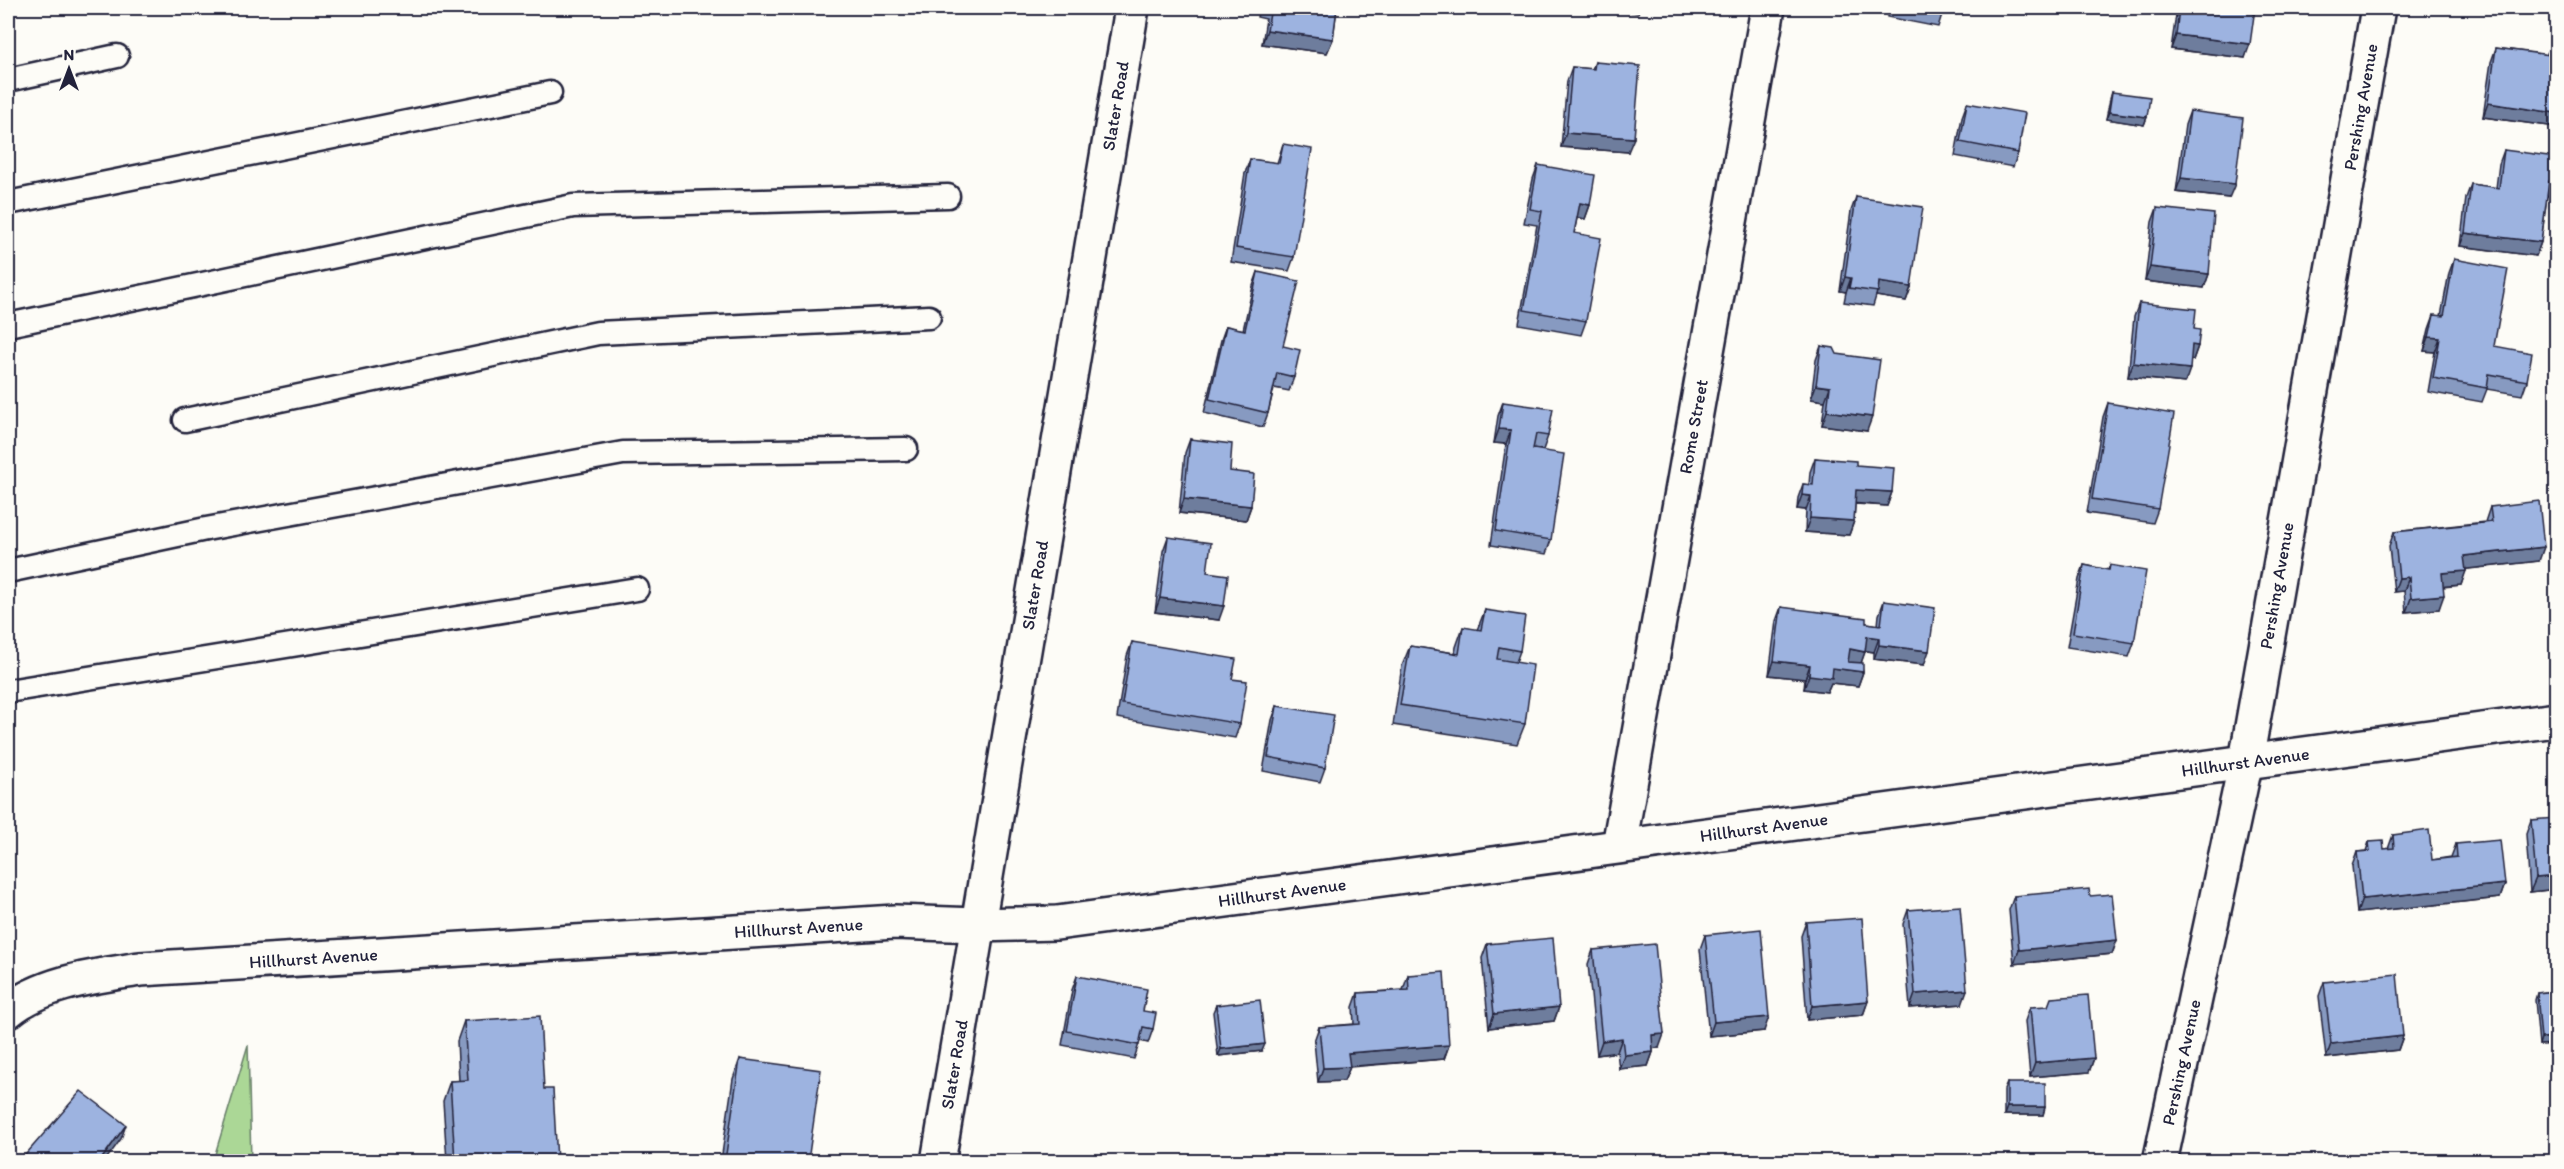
<svg xmlns="http://www.w3.org/2000/svg" width="2564" height="1169" font-family="Itim,sans-serif">
  <style>
    .green { fill: #abd796; stroke: #667c68; stroke-width: 1.5 }
    .lines { fill: none; stroke-linecap: round; stroke-linejoin: round }
    .service-casing { stroke: #22223b; stroke-width: 27 }
    .minor-casing { stroke: #22223b; stroke-width: 38 }
    .secondary-casing { stroke: #22223b; stroke-width: 38 }
    .service { stroke: #fdfcf7; stroke-width: 22 }
    .minor { stroke: #fdfcf7; stroke-width: 33 }
    .secondary { stroke: #fdfcf7; stroke-width: 33 }
    .wall { fill: #879ac1; stroke: #22223b; stroke-width: 1.5 }
    .shaded-wall { fill: #6e7d9d; stroke: #22223b; stroke-width: 1.5 }
    .building { fill: #9db3e0; stroke: #22223b; stroke-width: 1.5 }
    .labels { text-anchor: middle; dominant-baseline: central; stroke-width: 4.5; stroke-linejoin: round; paint-order: stroke }
    .street-label { font-size: 18px; fill: #22223b; stroke: #fdfcf7 }
  </style>
  <rect width="100%" height="100%" fill="#fdfcf7"/>
  <filter id="ink" filterUnits="userSpaceOnUse"><feTurbulence type="fractalNoise" baseFrequency=".0167" numOctaves="2"/><feDisplacementMap in="SourceGraphic" scale="12" xChannelSelector="R" yChannelSelector="G"/><feConvolveMatrix kernelMatrix="1 2 1 2 8 2 1 2 1" color-interpolation-filters="sRGB"/></filter>
  <g filter="url(#ink)">
    <path class="green" d="M 248,1045 L 251,1161 L 213,1161 Z"/>
    <g class="lines">
      <g class="service-casing">
        <g id="service">
          <path d="M 8,80 L 117,56"/>
          <path d="M 8,203 L 550,93"/>
          <path d="M 8,325 L 573,206 L 948,196"/>
          <path d="M 185,420 L 598,333 L 929,317"/>
          <path d="M 8,571 L 206,529 L 623,453 L 906,449"/>
          <path d="M 8,691 L 637,589"/>
        </g>
      </g>
      <g class="minor-casing">
        <g id="minor">
          <path id="s1" d="M 1619,846 L 1768,8"/>
          <path id="s2" d="M 8,1011 C 43,982 97,976 140,969 L 895,922 L 977,925 L 1057,923 L 2556,720"/>
          <path id="s3" d="M 2160,1162 L 2246,761 L 2378,8"/>
        </g>
      </g>
      <g class="secondary-casing">
        <g id="secondary">
          <path id="s4" d="M 938,1162 L 1132,8"/>
        </g>
      </g>
      <use href="#service" class="service"/>
      <use href="#minor" class="minor"/>
      <use href="#secondary" class="secondary"/>
    </g>
    <g class="wall">
      <path d="M 1259,8 L 1337,8 L 1333,39 L 1327,53 L 1262,44 L 1266,19 L 1257,17 Z"/>
      <path d="M 1603,8 L 1640,8 L 1638,13 Z"/>
      <path d="M 1889,8 L 1944,8 L 1938,27 L 1887,17 Z"/>
      <path d="M 2177,8 L 2255,8 L 2245,58 L 2171,49 Z"/>
      <path d="M 2555,20 L 2556,20 L 2556,127 L 2483,117 L 2491,62 L 2496,48 L 2547,55 L 2550,34 Z"/>
      <path d="M 1595,62 L 1628,152 L 1561,147 L 1567,81 L 1572,67 L 1592,69 Z"/>
      <path d="M 2112,92 L 2147,117 L 2144,125 L 2106,119 L 2110,99 Z"/>
      <path d="M 1967,103 L 2018,153 L 2013,167 L 1955,156 L 1962,117 Z"/>
      <path d="M 2190,111 L 2229,198 L 2176,192 L 2185,125 Z"/>
      <path d="M 1283,144 L 1294,257 L 1289,271 L 1231,262 L 1245,173 L 1250,159 L 1277,163 Z"/>
      <path d="M 2504,150 L 2552,196 L 2547,196 L 2541,242 L 2536,256 L 2460,246 L 2466,198 L 2471,184 L 2496,188 L 2499,164 Z"/>
      <path d="M 1538,165 L 1590,205 L 1585,219 L 1577,218 L 1574,233 L 1586,321 L 1581,335 L 1519,324 L 1537,225 L 1524,223 L 1533,179 Z"/>
      <path d="M 1856,197 L 1911,287 L 1906,301 L 1876,296 L 1873,306 L 1844,302 L 1846,292 L 1840,291 L 1851,211 Z"/>
      <path d="M 2157,208 L 2209,274 L 2204,288 L 2145,281 L 2152,222 Z"/>
      <path d="M 2454,259 L 2494,346 L 2527,381 L 2522,395 L 2487,389 L 2482,402 L 2428,392 L 2435,352 L 2424,351 L 2429,329 L 2434,315 L 2441,316 L 2449,273 Z"/>
      <path d="M 1258,272 L 1294,377 L 1289,391 L 1274,388 L 1268,413 L 1263,427 L 1204,413 L 1221,340 L 1226,326 L 1243,330 L 1253,286 Z"/>
      <path d="M 2139,303 L 2194,329 L 2198,346 L 2193,360 L 2191,359 L 2185,383 L 2128,377 L 2134,317 Z"/>
      <path d="M 1821,346 L 1867,431 L 1822,425 L 1825,401 L 1811,399 L 1816,360 Z"/>
      <path d="M 1503,402 L 1548,436 L 1543,450 L 1534,448 L 1533,449 L 1551,540 L 1546,554 L 1491,545 L 1506,444 L 1494,443 L 1498,416 Z"/>
      <path d="M 2108,403 L 2158,509 L 2153,523 L 2087,513 L 2103,417 Z"/>
      <path d="M 1190,439 L 1230,471 L 1251,506 L 1246,520 L 1179,513 L 1185,453 Z"/>
      <path d="M 1815,458 L 1856,465 L 1892,492 L 1887,506 L 1855,504 L 1854,521 L 1849,535 L 1805,532 L 1806,510 L 1797,509 L 1798,498 L 1803,484 L 1809,485 L 1810,472 Z"/>
      <path d="M 2490,507 L 2539,561 L 2466,569 L 2461,585 L 2443,587 L 2439,609 L 2406,612 L 2404,591 L 2394,592 L 2389,546 L 2394,532 L 2485,522 Z"/>
      <path d="M 1168,537 L 1207,572 L 1219,620 L 1155,612 L 1163,551 Z"/>
      <path d="M 2084,565 L 2108,570 L 2110,565 L 2134,643 L 2129,657 L 2067,647 L 2079,579 Z"/>
      <path d="M 1884,601 L 1924,665 L 1874,659 L 1874,652 L 1865,651 L 1861,663 L 1863,672 L 1858,686 L 1831,683 L 1827,692 L 1804,689 L 1805,679 L 1769,675 L 1776,621 L 1781,607 L 1878,625 L 1879,615 Z"/>
      <path d="M 1485,610 L 1520,651 L 1516,662 L 1525,724 L 1517,744 L 1393,725 L 1402,666 L 1410,646 L 1455,653 L 1456,647 L 1463,627 L 1477,630 Z"/>
      <path d="M 1132,642 L 1232,679 L 1240,724 L 1235,738 L 1117,718 L 1127,656 Z"/>
      <path d="M 1277,706 L 1325,768 L 1320,782 L 1263,771 L 1272,720 Z"/>
      <path d="M 2531,820 L 2556,889 L 2530,892 L 2526,834 Z"/>
      <path d="M 2393,835 L 2432,860 L 2451,857 L 2456,844 L 2505,884 L 2500,898 L 2357,913 L 2352,866 L 2357,852 L 2366,851 L 2369,842 L 2384,849 L 2388,849 Z"/>
      <path d="M 2014,896 L 2090,896 L 2117,940 L 2112,954 L 2014,964 L 2009,910 Z"/>
      <path d="M 1908,910 L 1962,1004 L 1910,1008 L 1903,924 Z"/>
      <path d="M 1806,922 L 1868,1001 L 1863,1015 L 1807,1020 L 1801,936 Z"/>
      <path d="M 1705,935 L 1764,1031 L 1709,1036 L 1700,949 Z"/>
      <path d="M 1487,944 L 1559,1007 L 1554,1021 L 1489,1028 L 1482,958 Z"/>
      <path d="M 1593,950 L 1659,1048 L 1653,1048 L 1653,1052 L 1648,1066 L 1619,1069 L 1617,1052 L 1597,1055 L 1588,964 Z"/>
      <path d="M 1408,975 L 1449,1045 L 1444,1059 L 1350,1067 L 1344,1081 L 1318,1082 L 1314,1041 L 1319,1027 L 1354,1024 L 1353,1007 L 1358,993 L 1403,990 Z"/>
      <path d="M 1077,976 L 1143,1011 L 1153,1029 L 1148,1043 L 1140,1041 L 1134,1059 L 1062,1045 L 1072,990 Z"/>
      <path d="M 2324,982 L 2403,1036 L 2398,1050 L 2326,1058 L 2319,996 Z"/>
      <path d="M 2556,991 L 2556,1044 L 2539,1045 L 2535,1000 L 2537,993 Z"/>
      <path d="M 1216,1005 L 1262,1051 L 1218,1056 L 1213,1012 Z"/>
      <path d="M 2030,1007 L 2094,1058 L 2089,1072 L 2030,1077 L 2025,1021 Z"/>
      <path d="M 464,1021 L 544,1089 L 557,1161 L 447,1161 L 443,1101 L 450,1081 L 459,1081 L 457,1041 Z"/>
      <path d="M 740,1059 L 808,1161 L 721,1161 L 733,1079 Z"/>
      <path d="M 2007,1083 L 2045,1107 L 2043,1115 L 2004,1115 L 2004,1090 Z"/>
    </g>
    <g class="shaded-wall">
      <path d="M 1267,30 L 1333,39 L 1327,53 L 1262,44 Z"/>
      <path d="M 2176,35 L 2250,44 L 2245,58 L 2171,49 Z"/>
      <path d="M 2488,103 L 2556,113 L 2556,127 L 2483,117 Z"/>
      <path d="M 2109,112 L 2147,117 L 2144,125 L 2106,119 Z"/>
      <path d="M 1566,133 L 1634,138 L 1628,152 L 1561,147 Z"/>
      <path d="M 2181,178 L 2235,184 L 2229,198 L 2176,192 Z"/>
      <path d="M 2549,181 L 2556,182 L 2552,196 L 2544,195 Z"/>
      <path d="M 1580,203 L 1590,205 L 1585,219 L 1575,217 Z"/>
      <path d="M 2465,233 L 2541,242 L 2536,256 L 2460,246 Z"/>
      <path d="M 2150,267 L 2209,274 L 2204,288 L 2145,281 Z"/>
      <path d="M 1845,277 L 1851,278 L 1846,292 L 1840,291 Z"/>
      <path d="M 1879,282 L 1911,287 L 1906,301 L 1876,296 Z"/>
      <path d="M 2429,337 L 2440,338 L 2435,352 L 2424,351 Z"/>
      <path d="M 2192,345 L 2198,346 L 2193,360 L 2187,359 Z"/>
      <path d="M 2133,363 L 2190,369 L 2185,383 L 2128,377 Z"/>
      <path d="M 1816,385 L 1830,387 L 1825,401 L 1811,399 Z"/>
      <path d="M 1827,411 L 1872,417 L 1867,431 L 1822,425 Z"/>
      <path d="M 1499,429 L 1511,430 L 1506,444 L 1494,443 Z"/>
      <path d="M 1856,490 L 1892,492 L 1887,506 L 1851,503 Z"/>
      <path d="M 1802,495 L 1811,496 L 1806,510 L 1797,509 Z"/>
      <path d="M 1184,499 L 1251,506 L 1246,520 L 1179,513 Z"/>
      <path d="M 1810,518 L 1854,521 L 1849,535 L 1805,532 Z"/>
      <path d="M 2544,547 L 2539,561 L 2459,570 L 2464,556 Z"/>
      <path d="M 2466,571 L 2461,585 L 2437,587 L 2442,573 Z"/>
      <path d="M 2409,577 L 2404,591 L 2394,592 L 2399,578 Z"/>
      <path d="M 2444,595 L 2439,609 L 2406,612 L 2411,598 Z"/>
      <path d="M 1160,598 L 1224,606 L 1219,620 L 1155,612 Z"/>
      <path d="M 1867,636 L 1879,638 L 1874,652 L 1862,650 Z"/>
      <path d="M 1879,645 L 1929,651 L 1924,665 L 1874,659 Z"/>
      <path d="M 1850,649 L 1865,652 L 1860,666 L 1845,663 Z"/>
      <path d="M 1774,661 L 1810,665 L 1805,679 L 1769,675 Z"/>
      <path d="M 1833,668 L 1863,672 L 1858,686 L 1831,683 L 1827,692 L 1804,689 L 1809,675 Z"/>
      <path d="M 2556,876 L 2556,889 L 2530,892 L 2536,878 Z"/>
      <path d="M 2505,884 L 2500,898 L 2357,913 L 2362,899 Z"/>
      <path d="M 2117,940 L 2112,954 L 2014,964 L 2019,950 Z"/>
      <path d="M 1967,990 L 1962,1004 L 1910,1008 L 1915,994 Z"/>
      <path d="M 1868,1001 L 1863,1015 L 1807,1020 L 1812,1006 Z"/>
      <path d="M 1559,1007 L 1554,1021 L 1489,1028 L 1494,1014 Z"/>
      <path d="M 1769,1017 L 1764,1031 L 1709,1036 L 1714,1022 Z"/>
      <path d="M 1664,1034 L 1659,1048 L 1647,1049 L 1652,1035 Z"/>
      <path d="M 2403,1036 L 2398,1050 L 2326,1058 L 2331,1044 Z"/>
      <path d="M 2556,1037 L 2556,1044 L 2539,1045 L 2541,1038 Z"/>
      <path d="M 1622,1038 L 1617,1052 L 1597,1055 L 1602,1041 Z"/>
      <path d="M 1265,1044 L 1262,1051 L 1218,1056 L 1221,1049 Z"/>
      <path d="M 1449,1045 L 1444,1059 L 1343,1067 L 1348,1053 Z"/>
      <path d="M 1653,1052 L 1648,1066 L 1619,1069 L 1624,1055 Z"/>
      <path d="M 2094,1058 L 2089,1072 L 2030,1077 L 2035,1063 Z"/>
      <path d="M 1350,1067 L 1344,1081 L 1318,1082 L 1323,1068 Z"/>
      <path d="M 2007,1107 L 2045,1107 L 2043,1115 L 2004,1115 Z"/>
      <path d="M 126,1125 L 121,1139 L 105,1161 L 100,1161 Z"/>
    </g>
    <g class="building">
      <path d="M 1271,8 L 1337,8 L 1333,39 L 1267,30 Z"/>
      <path d="M 1917,8 L 1944,8 L 1943,13 Z"/>
      <path d="M 2179,8 L 2255,8 L 2250,44 L 2176,35 Z"/>
      <path d="M 2555,20 L 2556,20 L 2556,113 L 2488,103 L 2496,48 L 2550,55 Z"/>
      <path d="M 1595,62 L 1640,66 L 1634,138 L 1566,133 L 1572,67 L 1594,69 Z"/>
      <path d="M 2112,92 L 2150,97 L 2147,117 L 2109,112 Z"/>
      <path d="M 1967,103 L 2025,113 L 2018,153 L 1960,142 Z"/>
      <path d="M 2190,111 L 2243,118 L 2235,184 L 2181,178 Z"/>
      <path d="M 1283,144 L 1312,149 L 1294,257 L 1236,248 L 1250,159 L 1279,163 Z"/>
      <path d="M 2504,150 L 2556,157 L 2556,182 L 2549,181 L 2541,242 L 2465,233 L 2471,184 L 2499,188 Z"/>
      <path d="M 1538,165 L 1595,175 L 1590,205 L 1580,203 L 1574,233 L 1601,238 L 1586,321 L 1524,310 L 1542,211 L 1530,209 Z"/>
      <path d="M 1856,197 L 1923,207 L 1911,287 L 1879,282 L 1878,292 L 1849,288 L 1851,278 L 1845,277 Z"/>
      <path d="M 2157,208 L 2214,214 L 2209,274 L 2150,267 Z"/>
      <path d="M 2454,259 L 2508,269 L 2494,346 L 2532,353 L 2527,381 L 2489,374 L 2487,388 L 2433,378 L 2440,338 L 2429,337 L 2434,315 L 2444,316 Z"/>
      <path d="M 1258,272 L 1299,281 L 1283,346 L 1300,350 L 1294,377 L 1277,373 L 1268,413 L 1209,399 L 1226,326 L 1245,330 Z"/>
      <path d="M 2139,303 L 2196,309 L 2194,329 L 2200,330 L 2198,346 L 2192,345 L 2190,369 L 2133,363 Z"/>
      <path d="M 1821,346 L 1834,348 L 1837,354 L 1880,360 L 1872,417 L 1827,411 L 1830,387 L 1816,385 Z"/>
      <path d="M 1503,402 L 1553,409 L 1548,436 L 1536,434 L 1533,449 L 1564,454 L 1551,540 L 1496,531 L 1511,430 L 1499,429 Z"/>
      <path d="M 2108,403 L 2174,414 L 2158,509 L 2092,499 Z"/>
      <path d="M 1190,439 L 1232,444 L 1230,471 L 1254,474 L 1251,506 L 1184,499 Z"/>
      <path d="M 1815,458 L 1856,461 L 1856,465 L 1894,468 L 1892,492 L 1856,490 L 1854,521 L 1810,518 L 1811,496 L 1802,495 L 1803,484 L 1813,485 Z"/>
      <path d="M 2539,501 L 2544,547 L 2464,556 L 2466,571 L 2442,573 L 2444,595 L 2411,598 L 2409,577 L 2399,578 L 2394,532 L 2492,522 L 2490,507 Z"/>
      <path d="M 1168,537 L 1211,543 L 1207,572 L 1228,575 L 1224,606 L 1160,598 Z"/>
      <path d="M 2084,565 L 2109,570 L 2110,565 L 2146,571 L 2134,643 L 2073,633 Z"/>
      <path d="M 1884,601 L 1935,608 L 1929,651 L 1879,645 L 1879,638 L 1867,636 L 1865,652 L 1850,649 L 1848,662 L 1863,663 L 1863,672 L 1833,668 L 1832,678 L 1809,675 L 1810,665 L 1774,661 L 1781,607 L 1866,618 L 1866,623 L 1881,625 Z"/>
      <path d="M 1485,610 L 1525,616 L 1520,651 L 1499,647 L 1497,659 L 1533,665 L 1525,724 L 1400,705 L 1410,646 L 1459,654 L 1463,627 L 1481,630 Z"/>
      <path d="M 1132,642 L 1236,659 L 1232,679 L 1247,681 L 1240,724 L 1122,704 Z"/>
      <path d="M 1277,706 L 1334,715 L 1325,768 L 1268,757 Z"/>
      <path d="M 2556,818 L 2556,876 L 2536,878 L 2531,820 Z"/>
      <path d="M 2429,830 L 2432,860 L 2457,857 L 2456,844 L 2500,840 L 2505,884 L 2362,899 L 2357,852 L 2370,851 L 2369,842 L 2383,841 L 2384,849 L 2394,848 L 2393,835 Z"/>
      <path d="M 2089,889 L 2090,896 L 2112,894 L 2117,940 L 2019,950 L 2014,896 Z"/>
      <path d="M 1960,906 L 1967,990 L 1915,994 L 1908,910 Z"/>
      <path d="M 1862,918 L 1868,1001 L 1812,1006 L 1806,922 Z"/>
      <path d="M 1761,929 L 1769,1017 L 1714,1022 L 1705,935 Z"/>
      <path d="M 1553,938 L 1559,1007 L 1494,1014 L 1487,944 Z"/>
      <path d="M 1655,944 L 1664,1034 L 1652,1035 L 1653,1052 L 1624,1055 L 1622,1038 L 1602,1041 L 1593,950 Z"/>
      <path d="M 1444,972 L 1449,1045 L 1348,1053 L 1350,1067 L 1323,1068 L 1319,1027 L 1360,1024 L 1358,993 L 1409,990 L 1408,975 Z"/>
      <path d="M 2397,974 L 2403,1036 L 2331,1044 L 2324,982 Z"/>
      <path d="M 1077,976 L 1147,989 L 1143,1011 L 1156,1013 L 1153,1029 L 1143,1027 L 1139,1045 L 1067,1031 Z"/>
      <path d="M 2556,991 L 2556,1037 L 2541,1038 L 2537,993 Z"/>
      <path d="M 2088,995 L 2094,1058 L 2035,1063 L 2030,1007 L 2048,1006 L 2051,998 Z"/>
      <path d="M 1260,1000 L 1265,1044 L 1221,1049 L 1216,1005 Z"/>
      <path d="M 540,1016 L 544,1089 L 553,1089 L 557,1161 L 455,1161 L 450,1081 L 468,1080 L 464,1021 Z"/>
      <path d="M 740,1059 L 821,1070 L 808,1161 L 725,1161 Z"/>
      <rect x="2007" y="1083" width="38" height="24"/>
      <path d="M 81,1091 L 126,1125 L 100,1161 L 20,1161 Z"/>
    </g>
  </g>
  <g class="labels">
    <g class="street-label">
      <text stroke="none"><textPath href="#s4" startOffset="1071">Slater Road</textPath></text>
      <text stroke="none"><textPath href="#s3" startOffset="1074">Pershing Avenue</textPath></text>
      <text stroke="none"><textPath href="#s1" startOffset="426">Rome Street</textPath></text>
      <text stroke="none"><textPath href="#s4" startOffset="585">Slater Road</textPath></text>
      <text stroke="none"><textPath href="#s3" startOffset="588">Pershing Avenue</textPath></text>
      <text stroke="none"><textPath href="#s2" startOffset="2258">Hillhurst Avenue</textPath></text>
      <text stroke="none"><textPath href="#s2" startOffset="1772">Hillhurst Avenue</textPath></text>
      <text stroke="none"><textPath href="#s2" startOffset="1286">Hillhurst Avenue</textPath></text>
      <text stroke="none"><textPath href="#s2" startOffset="800">Hillhurst Avenue</textPath></text>
      <text stroke="none"><textPath href="#s2" startOffset="314">Hillhurst Avenue</textPath></text>
      <text stroke="none"><textPath href="#s3" startOffset="102">Pershing Avenue</textPath></text>
      <text stroke="none"><textPath href="#s4" startOffset="99">Slater Road</textPath></text>
    </g>
  </g>
  <rect width="2564" height="1169" fill="none" stroke="#fdfcf7" stroke-width="30"/>
  <rect x="15" y="15" width="2534" height="1139" fill="none" stroke="#22223b" stroke-width="2" filter="url(#ink)"/>
  <g transform="translate(69 69)" stroke="#fdfcf7" stroke-width="4.5" paint-order="stroke">
  <path d="M0-4.5L10 22L0 15L-10 22Z" fill="#22223b"/>
  <text y="-9" font-size="16" font-weight="bold" text-anchor="middle" fill="#22223b">N</text>
  </g>
</svg>
